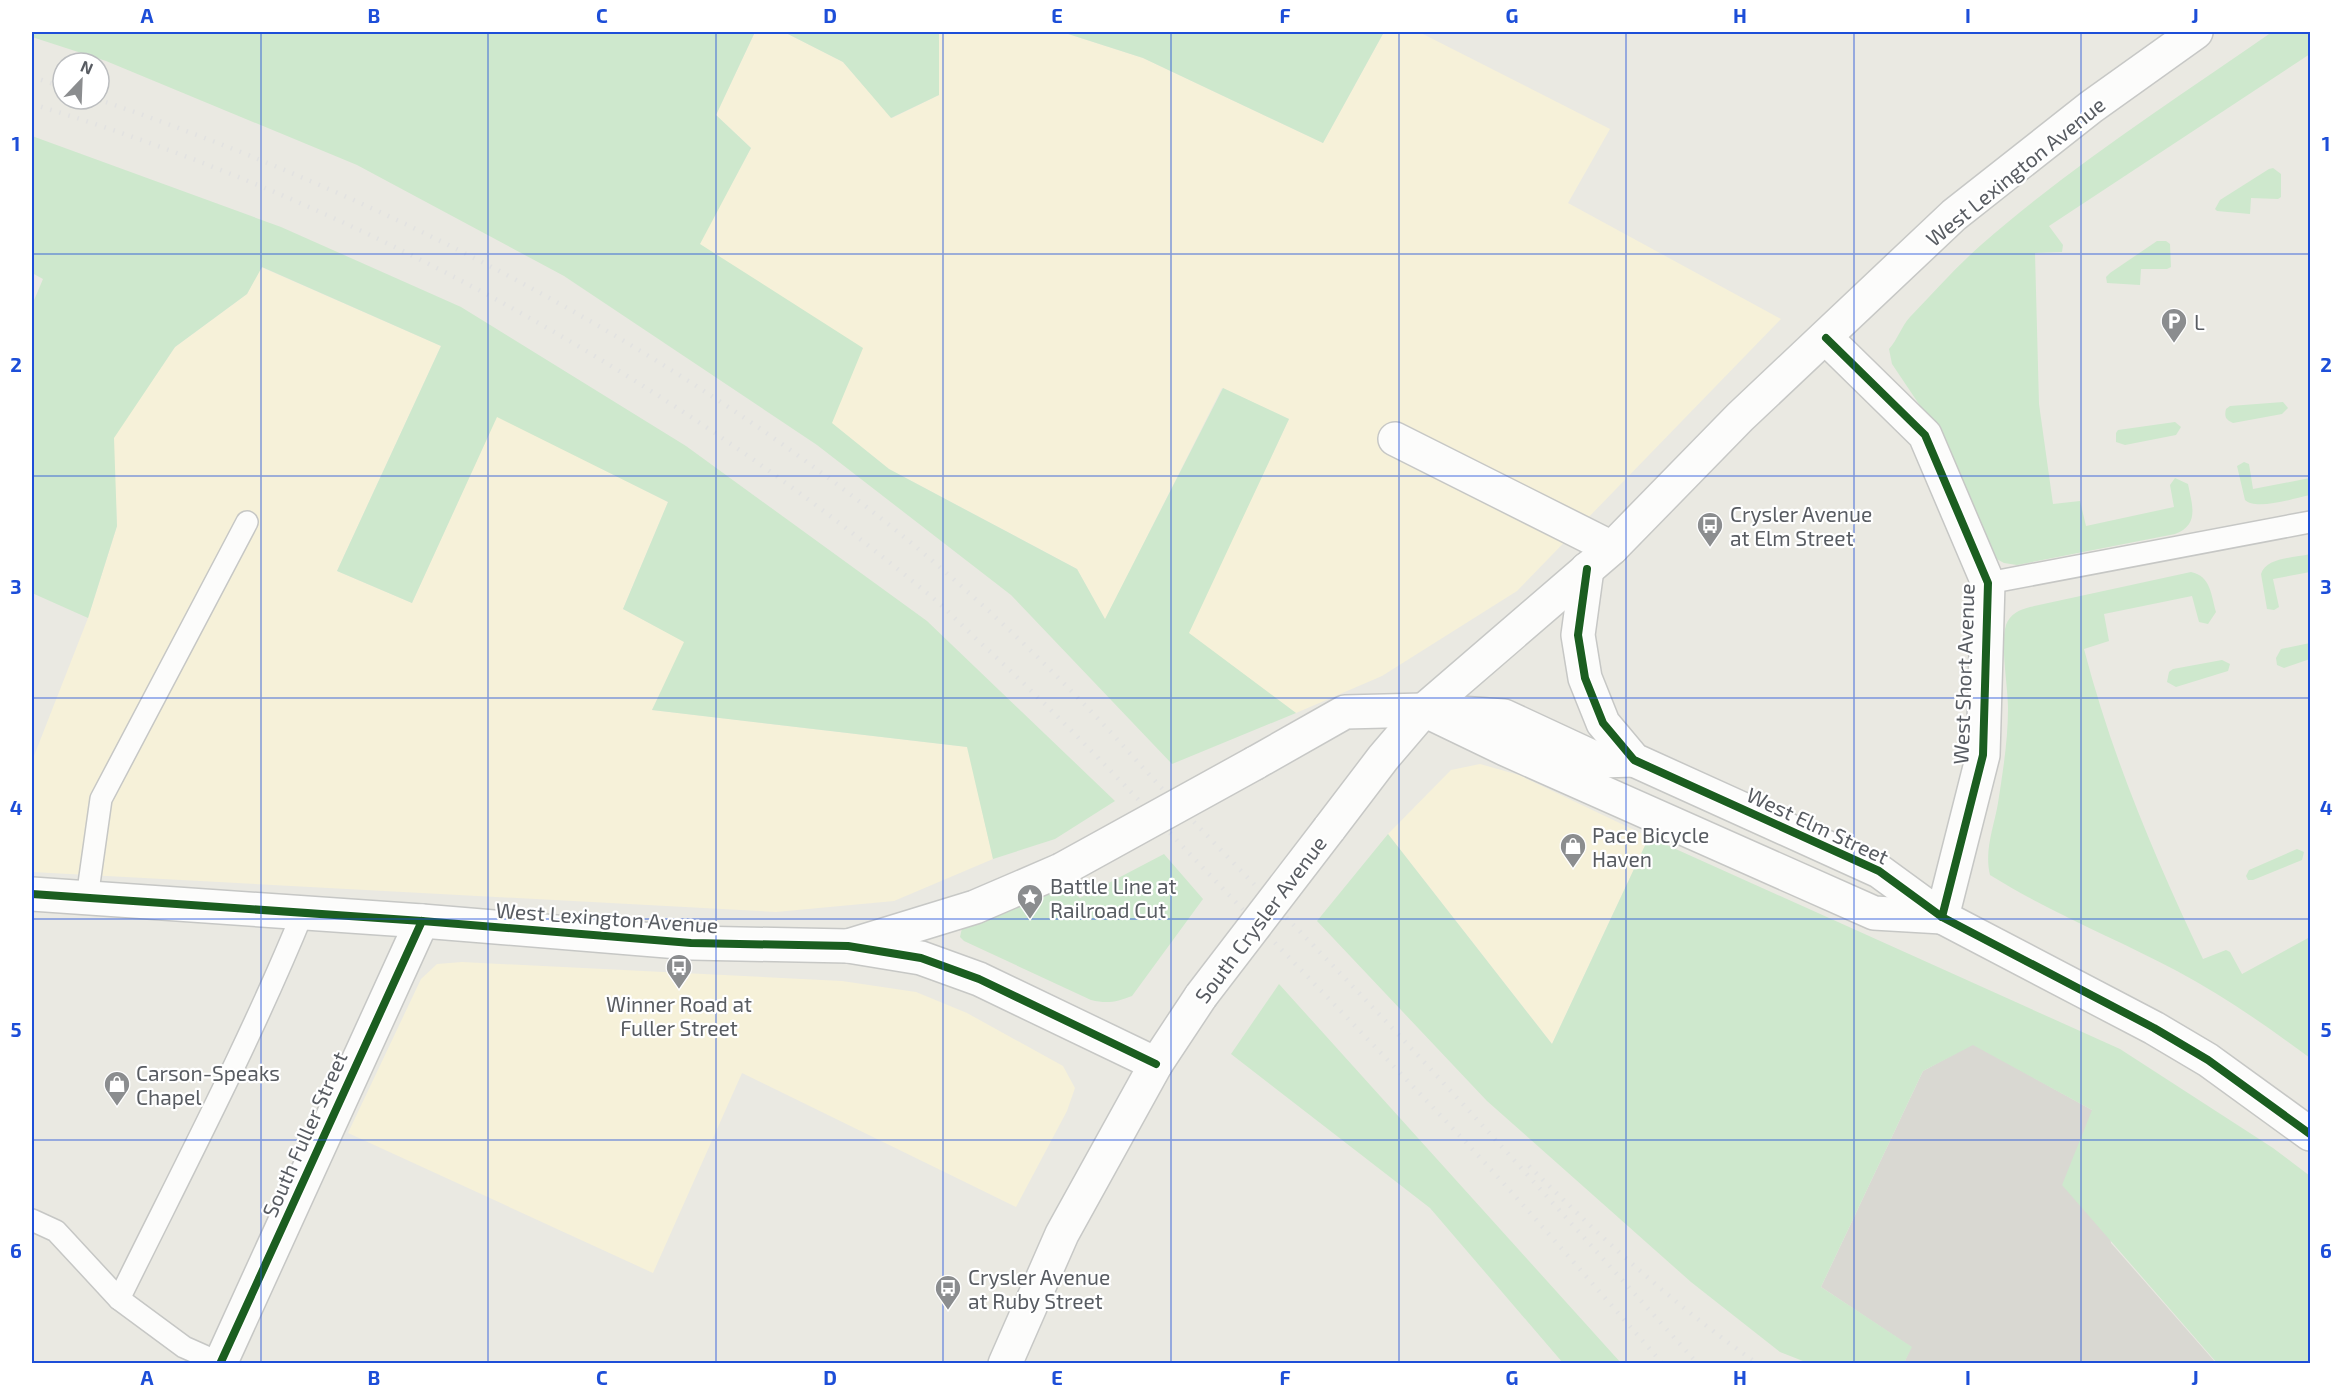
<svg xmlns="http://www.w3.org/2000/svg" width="2342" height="1395" font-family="'Exo 2',sans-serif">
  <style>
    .commercial { fill: #f6f1d9 }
    .industrial { fill: #d9d8d2 }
    .green { fill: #cee8cd }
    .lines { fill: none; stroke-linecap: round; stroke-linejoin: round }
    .service-casing { stroke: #c6c7c5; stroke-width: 24 }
    .minor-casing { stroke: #c6c7c5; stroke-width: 36 }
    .tertiary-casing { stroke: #c6c7c5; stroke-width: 36 }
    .secondary-casing { stroke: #c7c8c6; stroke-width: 36 }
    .service { stroke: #fcfcfb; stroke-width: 21 }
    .minor { stroke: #fcfcfb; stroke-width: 33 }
    .tertiary { stroke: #fcfcfb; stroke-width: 33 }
    .secondary { stroke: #fcfcfb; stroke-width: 33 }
    .rail { stroke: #e2e2e1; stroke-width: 4.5; stroke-dasharray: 1.5 8; stroke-linecap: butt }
    .secondary-bridge-casing { stroke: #c7c8c6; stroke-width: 36; stroke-linecap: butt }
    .secondary-bridge { stroke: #fcfcfb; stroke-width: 33 }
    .cycleway-casing { stroke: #fff; stroke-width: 11 }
    .cycleway { stroke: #1b5e20; stroke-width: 8 }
    .grid { fill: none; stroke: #1d4ed8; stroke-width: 1.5; stroke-opacity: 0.55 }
    .labels { text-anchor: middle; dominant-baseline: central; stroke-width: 4.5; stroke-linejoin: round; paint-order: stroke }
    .street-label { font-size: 21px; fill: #585c62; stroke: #fff }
    .poi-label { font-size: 21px; fill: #585c62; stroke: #fff; text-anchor: start }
    .neatline { fill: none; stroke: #1d4ed8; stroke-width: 2 }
    .grid-label { font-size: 20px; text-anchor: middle; font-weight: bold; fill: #1d4ed8 }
  </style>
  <rect width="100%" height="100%" fill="#eae9e2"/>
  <g class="commercial">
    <path d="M 755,32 L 784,32 L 843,62 L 892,118 L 939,95 L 939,32 L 1062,32 L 1143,58 L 1323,143 L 1384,32 L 1419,32 L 1610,129 L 1568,203 L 1781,319 L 1517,591 L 1382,676 L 1296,713 L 1188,633 L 1289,419 L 1222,388 L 1105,620 L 1077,569 L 889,469 L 831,423 L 699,244 L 751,148 L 716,115 Z"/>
    <path d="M 261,267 L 441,346 L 337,571 L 412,603 L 497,416 L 668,502 L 623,609 L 685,642 L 652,710 L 968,747 L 993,859 L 894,901 L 776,912 L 32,872 L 32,761 L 88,618 L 117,526 L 113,438 L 175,347 L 247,294 Z"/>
    <path d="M 1480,764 L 1519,775 L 1649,837 L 1552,1044 L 1388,834 L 1451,770 Z"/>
    <path d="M 462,962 L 842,981 L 916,992 L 967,1013 L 1063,1066 L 1075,1088 L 1067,1111 L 1016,1207 L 742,1073 L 653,1273 L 348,1133 L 421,979 L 437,964 Z"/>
  </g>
  <path class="industrial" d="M 1973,1044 L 2092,1110 L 2111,1243 L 2216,1363 L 1904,1363 L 1911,1347 L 1821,1287 L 1923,1071 Z"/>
  <g class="green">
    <path d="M 32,32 L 755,32 L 716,115 L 751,148 L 700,244 L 863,348 L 832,423 L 889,469 L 1077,569 L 1105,619 L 1223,388 L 1289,419 L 1189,633 L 1296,713 L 1172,764 L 1011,595 L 817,445 L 564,276 L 357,165 L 106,61 L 32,37 Z"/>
    <path d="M 784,32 L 939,32 L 939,95 L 891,118 L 843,62 Z"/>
    <path d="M 1062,32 L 1384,32 L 1323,143 L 1143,58 Z"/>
    <path d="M 2272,32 L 2310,32 L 2310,54 L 2049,226 L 2063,245 L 2062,252 L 2035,253 L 2039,404 L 2053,504 L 2080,501 L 2086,526 L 2174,507 L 2170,485 L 2175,478 L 2188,484 C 2192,505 2200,525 2175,534 L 2017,565 L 2004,563 L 1995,558 L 1931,422 L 1892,364 L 1889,349 C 1898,339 1901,327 1910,317 C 1933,293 1956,267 1981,245 C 2071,166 2174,100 2272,32 Z"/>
    <path d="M 32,136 L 281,227 L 461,307 L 686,446 L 927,621 L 1115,801 L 1055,839 L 993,859 L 967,747 L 652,710 L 684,642 L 623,609 L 668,502 L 497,417 L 412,603 L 337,571 L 441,346 L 262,267 L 247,294 L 175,347 L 114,438 L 117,526 L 88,618 L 32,593 L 32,305 L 43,279 L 32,273 Z"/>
    <path d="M 2273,168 L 2281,174 L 2281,197 L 2278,199 L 2251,198 L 2250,214 L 2217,211 L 2215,209 L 2220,200 L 2269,169 Z"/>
    <path d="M 2157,241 L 2166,241 L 2170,244 L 2171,267 L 2167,269 L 2141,269 L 2140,285 L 2107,283 L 2106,277 L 2110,273 Z"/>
    <path d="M 2283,402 L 2288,408 L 2282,414 L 2233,423 C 2226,420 2224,417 2226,409 L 2230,406 Z"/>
    <path d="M 2175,422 L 2181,427 L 2176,435 L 2125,445 L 2116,442 L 2116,433 L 2118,430 Z"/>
    <path d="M 2244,462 L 2249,464 L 2253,489 L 2310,478 L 2310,495 C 2295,498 2256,511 2245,500 L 2237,466 Z"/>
    <path d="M 2310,554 L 2310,572 L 2273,579 L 2279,607 L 2274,610 L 2267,609 L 2261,574 C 2266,557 2295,558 2310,554 Z"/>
    <path d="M 2191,572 C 2211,576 2211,595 2216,612 L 2208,624 L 2199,622 L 2192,596 L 2104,614 L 2109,641 L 2084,649 C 2112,757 2155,858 2203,959 L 2226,950 L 2230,952 L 2242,974 L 2310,937 L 2310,1058 C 2268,1027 2224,996 2177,971 C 2115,938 2049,912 1990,875 C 1984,850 1994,827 1998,803 C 2003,771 2008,740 2008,708 C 2008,686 2000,644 2006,625 C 2010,614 2019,610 2030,607 Z"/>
    <path d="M 2310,643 L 2310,659 L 2284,668 L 2277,665 L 2276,658 L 2281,649 Z"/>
    <path d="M 2222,660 L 2230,664 L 2228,671 L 2176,687 L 2167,682 L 2169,672 L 2173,669 Z"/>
    <path d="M 1388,834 L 1552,1044 L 1649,837 L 2120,1049 L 2273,1148 L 2310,1176 L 2310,1363 L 2217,1363 L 2062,1185 L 2092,1110 L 1973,1045 L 1923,1071 L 1821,1287 L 1912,1347 L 1904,1363 L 1808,1363 L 1780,1352 L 1691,1282 L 1487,1101 L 1317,921 Z"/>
    <path d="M 2297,849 L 2304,852 L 2302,860 L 2253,880 L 2248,880 L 2246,876 L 2249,870 Z"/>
    <path d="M 1164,854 L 1203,899 L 1132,996 C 1117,1002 1107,1004 1091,1000 L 964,941 L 960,937 L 962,928 L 1014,909 L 1058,888 L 1073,892 L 1080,898 Z"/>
    <path d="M 1279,984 L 1621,1363 L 1563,1363 L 1430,1208 L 1231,1054 Z"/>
  </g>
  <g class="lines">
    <g class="service-casing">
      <g id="service">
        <path d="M 1988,583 L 2310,522"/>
        <path d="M 87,898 L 101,799 L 247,522"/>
        <path d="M 32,1220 L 56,1231 L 119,1299 L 184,1347 L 220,1363"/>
        <path d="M 119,1299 C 182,1171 249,1044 303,912"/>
      </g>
    </g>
    <g class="minor-casing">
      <g id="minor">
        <path d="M 1826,338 L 1925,435 L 1988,583 L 1983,755 L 1942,917"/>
        <path d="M 1395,439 L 1612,548"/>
        <path d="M 220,1364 L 422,921"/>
      </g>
    </g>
    <g class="tertiary-casing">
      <g id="tertiary">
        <path d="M 1587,569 L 1578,635 L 1585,678 L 1603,723 L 1634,760 L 1879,871 L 1942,917 L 2154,1028 L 2208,1060 L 2310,1134"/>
        <path d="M 1424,710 L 1505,749 L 1874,913 L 1942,917"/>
        <path d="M 1443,712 L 1504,716 L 1601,761 L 1634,760"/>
        <path d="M 32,894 L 422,921 L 691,943 L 848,946 L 921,958 L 979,979 L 1156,1064"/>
      </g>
    </g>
    <g class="secondary-casing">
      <g id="secondary">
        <path d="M 1255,763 L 1345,712 L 1424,710"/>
        <path d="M 1329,829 L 1383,758 L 1424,710 L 1612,548 L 1740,417 L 1954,215 L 2091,107 L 2196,32"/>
        <path d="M 848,946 L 975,907 L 1061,870"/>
        <path d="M 1005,1364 L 1062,1234 L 1156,1064 L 1201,996"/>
      </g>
    </g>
    <use href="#service" class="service"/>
    <use href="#minor" class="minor"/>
    <use href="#tertiary" class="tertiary"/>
    <use href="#secondary" class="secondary"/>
    <g class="rail">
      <path d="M 32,77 L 63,87"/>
      <path d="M 97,99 C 385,197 661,340 898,532 C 970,591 1039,656 1103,724 C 1134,757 1163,791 1195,823 C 1267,898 1340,972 1411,1048 C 1508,1152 1602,1258 1698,1364"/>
      <path d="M 32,104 C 356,202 661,372 922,589 C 944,606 963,627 984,646 C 1061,717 1133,794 1205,870 C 1290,959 1376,1047 1460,1136 C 1529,1210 1596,1288 1663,1364"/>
      <path d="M 1529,1166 C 1600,1237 1675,1306 1758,1364"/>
    </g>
    <g class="secondary-bridge-casing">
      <g id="secondary-bridge">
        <path d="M 1061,870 L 1255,763"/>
        <path d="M 1201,996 L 1329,829"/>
      </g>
    </g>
    <use href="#secondary-bridge" class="secondary-bridge"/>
    <g class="cycleway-casing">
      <g id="cycleway">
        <path d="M 1826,338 L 1925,435 L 1988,583 L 1983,755 L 1942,917"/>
        <path d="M 1587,569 L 1578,635 L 1585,678 L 1603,723 L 1634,760 L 1879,871 L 1942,917 L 2154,1028 L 2208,1060 L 2310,1134"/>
        <path d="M 32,894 L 422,921 L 691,943 L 848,946 L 921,958 L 979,979 L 1156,1064"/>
        <path d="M 220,1364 L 422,921"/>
      </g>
    </g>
    <use href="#cycleway" class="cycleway"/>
  </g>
  <path class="grid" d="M 261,32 L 261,1364M 488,32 L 488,1364M 716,32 L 716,1364M 943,32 L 943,1364M 1171,32 L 1171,1364M 1399,32 L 1399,1364M 1626,32 L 1626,1364M 1854,32 L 1854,1364M 2081,32 L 2081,1364M 32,254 L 2310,254M 32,476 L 2310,476M 32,698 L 2310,698M 32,919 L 2310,919M 32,1140 L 2310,1140"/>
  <defs>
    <g id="parking-pin" transform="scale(1.35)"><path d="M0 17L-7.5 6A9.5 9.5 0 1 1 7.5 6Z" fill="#8b8d8f" stroke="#fff"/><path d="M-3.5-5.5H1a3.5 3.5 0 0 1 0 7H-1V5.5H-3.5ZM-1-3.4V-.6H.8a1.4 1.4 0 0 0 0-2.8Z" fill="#fff"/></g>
    <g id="bus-pin" transform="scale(1.35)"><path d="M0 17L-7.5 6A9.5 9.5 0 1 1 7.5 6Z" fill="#8b8d8f" stroke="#fff"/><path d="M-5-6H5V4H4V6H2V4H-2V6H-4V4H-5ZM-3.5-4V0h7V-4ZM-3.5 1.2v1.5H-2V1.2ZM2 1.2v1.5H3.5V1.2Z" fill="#fff"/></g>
    <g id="shop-pin" transform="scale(1.35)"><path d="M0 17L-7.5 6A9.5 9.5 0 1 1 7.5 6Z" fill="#8b8d8f" stroke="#fff"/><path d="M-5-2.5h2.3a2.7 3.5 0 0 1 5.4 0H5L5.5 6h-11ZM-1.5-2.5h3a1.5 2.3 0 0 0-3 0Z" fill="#fff"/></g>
    <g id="sight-pin" transform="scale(1.35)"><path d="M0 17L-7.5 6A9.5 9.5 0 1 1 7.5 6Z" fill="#8b8d8f" stroke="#fff"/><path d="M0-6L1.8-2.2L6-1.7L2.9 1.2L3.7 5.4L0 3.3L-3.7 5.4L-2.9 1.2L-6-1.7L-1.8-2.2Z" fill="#fff"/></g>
  </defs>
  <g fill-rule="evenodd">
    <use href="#parking-pin" x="2174" y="321"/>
    <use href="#bus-pin" x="1710" y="525"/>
    <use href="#shop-pin" x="1573" y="846"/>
    <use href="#sight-pin" x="1030" y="897"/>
    <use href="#bus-pin" x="679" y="967"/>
    <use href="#shop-pin" x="117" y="1084"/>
    <use href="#bus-pin" x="948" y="1288"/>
  </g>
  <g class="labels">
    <g class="street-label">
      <text transform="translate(2015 171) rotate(-39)">West Lexington Avenue</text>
      <text transform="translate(1963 674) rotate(-88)">West Short Avenue</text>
      <text transform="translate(1818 825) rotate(25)">West Elm Street</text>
      <text transform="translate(607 917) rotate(4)">West Lexington Avenue</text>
      <text transform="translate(1260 919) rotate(-53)">South Crysler Avenue</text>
      <text transform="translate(304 1134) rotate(-66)">South Fuller Street</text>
    </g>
    <g class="poi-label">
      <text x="2194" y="321">L</text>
      <text x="1730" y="513">Crysler Avenue<tspan x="1730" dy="24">at Elm Street</tspan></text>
      <text x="1592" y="834">Pace Bicycle<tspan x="1592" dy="24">Haven</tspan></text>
      <text x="1050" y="885">Battle Line at<tspan x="1050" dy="24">Railroad Cut</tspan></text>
      <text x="679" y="1003" text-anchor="middle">Winner Road at<tspan x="679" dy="24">Fuller Street</tspan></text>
      <text x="136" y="1072">Carson-Speaks<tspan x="136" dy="24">Chapel</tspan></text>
      <text x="968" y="1276">Crysler Avenue<tspan x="968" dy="24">at Ruby Street</tspan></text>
    </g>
  </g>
  <rect width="2342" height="1395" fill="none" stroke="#ffffff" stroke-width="66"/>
  <g transform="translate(81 81) rotate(23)"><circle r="28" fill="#ffffff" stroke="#bcbec0" stroke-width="1.5"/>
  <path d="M0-4.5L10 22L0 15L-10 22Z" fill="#8b8d8f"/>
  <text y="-9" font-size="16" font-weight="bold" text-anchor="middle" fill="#585c62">N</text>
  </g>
  <rect x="33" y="33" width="2276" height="1329" class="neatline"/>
  <g class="grid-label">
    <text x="147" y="23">A</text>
    <text x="374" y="23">B</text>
    <text x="602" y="23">C</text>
    <text x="830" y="23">D</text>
    <text x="1057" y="23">E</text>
    <text x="1285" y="23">F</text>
    <text x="1512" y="23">G</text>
    <text x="1740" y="23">H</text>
    <text x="1968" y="23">I</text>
    <text x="2195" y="23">J</text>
    <text x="16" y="151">1</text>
    <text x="2326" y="151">1</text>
    <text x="16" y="372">2</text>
    <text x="2326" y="372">2</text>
    <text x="16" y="594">3</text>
    <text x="2326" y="594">3</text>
    <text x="16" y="815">4</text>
    <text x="2326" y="815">4</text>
    <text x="16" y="1037">5</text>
    <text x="2326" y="1037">5</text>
    <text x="16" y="1258">6</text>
    <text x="2326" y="1258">6</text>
    <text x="147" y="1385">A</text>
    <text x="374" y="1385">B</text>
    <text x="602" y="1385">C</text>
    <text x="830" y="1385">D</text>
    <text x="1057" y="1385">E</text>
    <text x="1285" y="1385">F</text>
    <text x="1512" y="1385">G</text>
    <text x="1740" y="1385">H</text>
    <text x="1968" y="1385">I</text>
    <text x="2195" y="1385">J</text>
  </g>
</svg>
